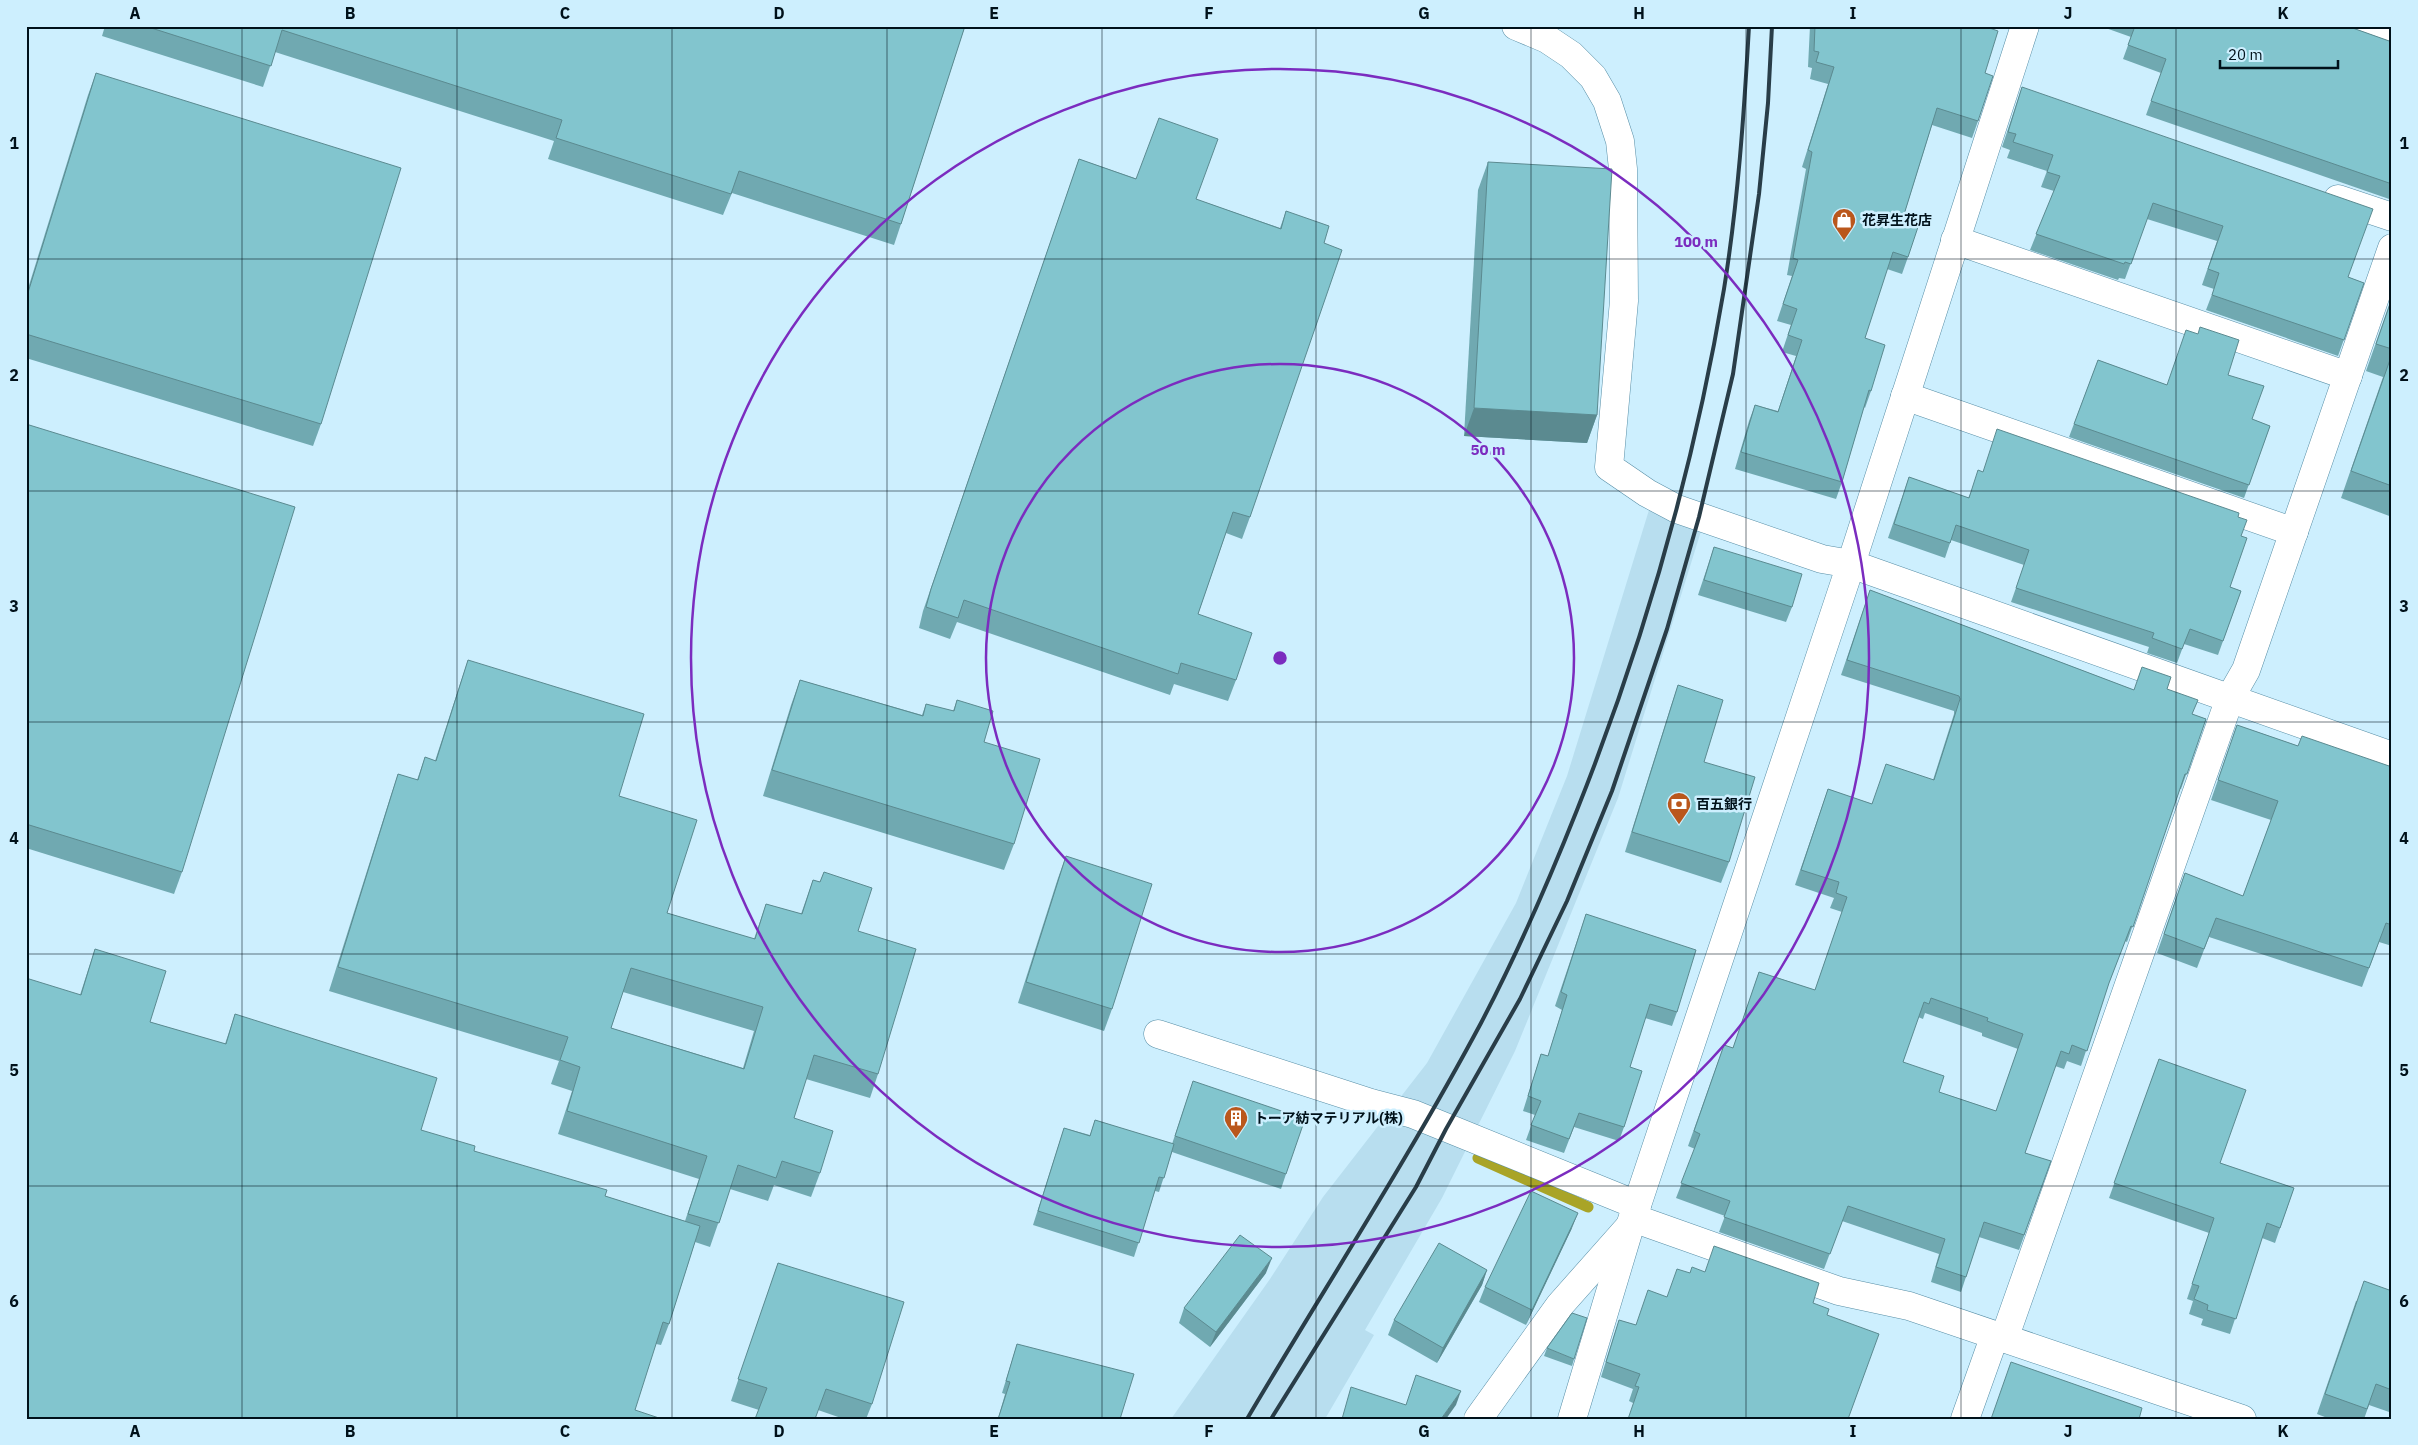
<svg xmlns="http://www.w3.org/2000/svg" width="2418" height="1445" font-family="'IBM Plex Sans','Noto Sans JP',sans-serif">
  <style>
    .built { fill: #b8deef }
    .lines { fill: none; stroke-linecap: round; stroke-linejoin: round }
    .stream { stroke: #a9a427; stroke-width: 11 }
    .street-casing { stroke: #578ea6; stroke-width: 29 }
    .secondary-casing { stroke: #578ea6; stroke-width: 29 }
    .street { stroke: #fff; stroke-width: 28 }
    .secondary { stroke: #fff; stroke-width: 28 }
    .rail { stroke: #293d48; stroke-width: 4 }
    .wall { fill: #70a9b1; fill-rule: evenodd }
    .shaded-wall { fill: #5b8a90 }
    .building { fill: #82c5ce; stroke: #5b8a90; fill-rule: evenodd }
    .grid { fill: none; stroke: #00111a; stroke-width: 1; stroke-opacity: 0.55 }
    .ring { fill: none; stroke: #7b2cbf; stroke-width: 2.5 }
    .labels { text-anchor: middle; dominant-baseline: central; stroke-width: 5; stroke-linejoin: round; paint-order: stroke }
    .poi-label { font-size: 14px; font-weight: bold; fill: #00111a; stroke: #cdeffe; text-anchor: start }
    .centre { fill: #7b2cbf; stroke: #cdeffe; stroke-width: 2.5 }
    .ring-label { font-size: 15px; text-anchor: middle; font-weight: bold; fill: #7b2cbf; stroke: #cdeffe; stroke-width: 5; stroke-linejoin: round; paint-order: stroke }
    .neatline { fill: none; stroke: #00111a; stroke-width: 2 }
    .grid-label { font-size: 16px; text-anchor: middle; font-weight: bold; fill: #00111a }
  </style>
  <rect width="100%" height="100%" fill="#cdeffe"/>
  <path class="built" d="M 1649,510 L 1702,528 L 1618,798 L 1515,1051 L 1442,1198 L 1365,1330 L 1374,1335 L 1325,1419 L 1171,1419 L 1270,1279 L 1323,1197 L 1427,1063 L 1516,903 L 1567,776 Z"/>
  <g class="lines">
    <path class="stream" d="M 1478,1158 L 1588,1207"/>
    <g class="street-casing">
      <g id="street">
        <path d="M 1516,26 L 1547,39 L 1571,55 L 1593,77 L 1607,101 L 1620,141 L 1623,169 L 1624,301 L 1609,467 L 1647,493 L 1677,509 L 1822,559 L 1851,564 L 2392,756"/>
        <path d="M 2349,26 L 2392,41"/>
        <path d="M 2338,199 L 2392,217"/>
        <path d="M 1955,240 L 2348,376"/>
        <path d="M 1905,396 L 2294,532"/>
        <path d="M 1158,1034 L 1371,1103 L 1413,1114 L 1637,1205"/>
        <path d="M 1633,1218 L 1839,1291 L 1909,1306 L 2242,1419"/>
        <path d="M 2004,1339 L 2230,698 L 2246,670 L 2392,248"/>
        <path d="M 1478,1419 L 1560,1305 L 1630,1226"/>
        <path d="M 1965,1419 L 1995,1335"/>
      </g>
    </g>
    <g class="secondary-casing">
      <path id="secondary" d="M 1572,1419 L 1630,1226 L 1851,564 L 2025,26"/>
    </g>
    <use href="#street" class="street"/>
    <use href="#secondary" class="secondary"/>
    <g class="rail">
      <path d="M 1247,1419 C 1325,1287 1409,1158 1481,1023 C 1517,954 1548,883 1577,810 C 1644,642 1694,467 1724,289 C 1738,202 1744,114 1749,26"/>
      <path d="M 1271,1419 L 1416,1187 L 1446,1129 L 1520,999 L 1567,901 L 1612,791 L 1667,629 L 1699,517 L 1733,374 L 1759,194 L 1768,103 L 1772,26"/>
    </g>
  </g>
  <g class="wall">
    <path d="M 105,26 L 965,26 L 901,224 L 894,245 L 732,193 L 723,215 L 548,159 L 554,141 L 275,52 L 263,87 L 102,36 Z"/>
    <path d="M 1810,26 L 1984,26 L 1985,73 L 1978,121 L 1972,138 L 1932,125 L 1902,221 L 1908,257 L 1902,274 L 1887,269 L 1865,338 L 1871,391 L 1865,408 L 1864,407 L 1842,482 L 1836,499 L 1735,469 L 1749,421 L 1755,405 L 1778,411 L 1796,356 L 1782,352 L 1791,325 L 1777,321 L 1792,276 L 1787,275 L 1806,169 L 1802,167 L 1828,84 L 1810,79 L 1812,68 L 1808,67 Z"/>
    <path d="M 2100,26 L 2347,26 L 2392,42 L 2392,200 L 2146,115 L 2161,73 L 2123,59 L 2131,37 Z"/>
    <path d="M 96,73 L 321,424 L 313,446 L 26,358 L 26,295 L 88,95 Z"/>
    <path d="M 2022,87 L 2348,277 L 2364,283 L 2338,356 L 2206,310 L 2214,289 L 2202,285 L 2217,241 L 2147,219 L 2125,279 L 2119,278 L 2118,280 L 2030,250 L 2054,191 L 2041,187 L 2047,171 L 2007,158 L 2010,150 L 2002,147 Z"/>
    <path d="M 1079,159 L 1280,228 L 1286,211 L 1324,243 L 1250,517 L 1242,539 L 1226,533 L 1198,614 L 1236,680 L 1228,701 L 1174,684 L 1170,695 L 957,622 L 950,639 L 919,628 L 923,611 Z"/>
    <path d="M 1488,162 L 1597,415 L 1587,443 L 1464,436 L 1478,190 Z"/>
    <path d="M 2392,297 L 2392,517 L 2341,498 L 2383,377 L 2366,371 Z"/>
    <path d="M 2098,360 L 2167,385 L 2228,375 L 2252,419 L 2270,426 L 2244,498 L 2069,437 Z"/>
    <path d="M 26,424 L 182,872 L 174,894 L 26,848 Z"/>
    <path d="M 1982,472 L 2238,517 L 2241,536 L 2230,587 L 2241,591 L 2218,655 L 2184,644 L 2177,663 L 2147,653 L 2149,647 L 2011,602 L 2024,565 L 1951,540 L 1945,558 L 1888,538 L 1909,477 L 1968,498 Z"/>
    <path d="M 1714,547 L 1792,607 L 1786,622 L 1698,595 Z"/>
    <path d="M 1870,590 L 2134,690 L 2167,689 L 2192,714 L 2206,719 L 2181,789 L 2180,789 L 2127,942 L 2125,941 L 2107,988 L 2081,1066 L 2067,1061 L 2064,1069 L 2055,1066 L 2025,1153 L 2051,1161 L 2019,1250 L 1979,1237 L 1961,1292 L 1931,1282 L 1939,1254 L 1842,1221 L 1824,1269 L 1719,1232 L 1725,1216 L 1676,1198 L 1695,1149 L 1688,1146 L 1724,1045 L 1733,1048 L 1759,972 L 1815,990 L 1842,912 L 1830,908 L 1834,898 L 1795,885 L 1828,789 L 1872,804 L 1933,780 L 1954,714 L 1954,711 L 1841,675 ZM 1925,1013 L 1982,1033 L 1982,1036 L 2018,1049 L 1996,1111 L 1939,1092 L 1903,1062 L 1918,1017 L 1923,1019 Z"/>
    <path d="M 468,660 L 619,796 L 667,913 L 754,939 L 766,904 L 801,914 L 813,880 L 820,882 L 824,872 L 858,931 L 878,1074 L 870,1098 L 806,1079 L 794,1118 L 820,1173 L 811,1197 L 774,1185 L 768,1201 L 730,1189 L 710,1247 L 695,1242 L 669,1324 L 661,1345 L 656,1344 L 26,1419 L 80,995 L 88,970 L 95,949 L 150,1022 L 225,1044 L 235,1014 L 421,1130 L 474,1151 L 605,1196 L 685,1221 L 699,1179 L 558,1134 L 572,1091 L 551,1084 L 559,1061 L 329,991 L 390,798 L 398,774 L 417,780 L 425,757 L 435,761 L 460,684 ZM 623,992 L 754,1031 L 743,1068 L 611,1028 Z"/>
    <path d="M 800,680 L 922,715 L 926,704 L 953,711 L 957,700 L 984,742 L 1014,844 L 1004,870 L 763,796 L 791,705 Z"/>
    <path d="M 1678,685 L 1729,862 L 1721,883 L 1625,852 L 1671,706 Z"/>
    <path d="M 2237,725 L 2298,746 L 2392,767 L 2392,946 L 2379,942 L 2362,987 L 2209,937 L 2197,968 L 2157,953 L 2185,873 L 2243,896 L 2271,820 L 2211,800 Z"/>
    <path d="M 1066,856 L 1112,1009 L 1104,1031 L 1018,1003 L 1058,878 Z"/>
    <path d="M 1586,914 L 1677,1012 L 1672,1026 L 1645,1018 L 1630,1067 L 1624,1127 L 1619,1141 L 1574,1127 L 1564,1153 L 1526,1140 L 1535,1115 L 1523,1111 L 1541,1054 L 1548,1056 L 1562,1010 L 1555,1006 Z"/>
    <path d="M 2159,1059 L 2220,1163 L 2294,1188 L 2275,1243 L 2262,1238 L 2230,1334 L 2201,1325 L 2203,1319 L 2189,1314 L 2193,1301 L 2187,1299 L 2209,1233 L 2109,1198 Z"/>
    <path d="M 1188,1096 L 1286,1174 L 1281,1189 L 1172,1152 L 1159,1192 L 1155,1191 L 1134,1257 L 1033,1225 L 1064,1128 L 1090,1135 L 1095,1120 L 1172,1144 Z"/>
    <path d="M 1572,1228 L 1526,1325 L 1479,1302 L 1485,1287 Z"/>
    <path d="M 778,1263 L 872,1404 L 866,1419 L 844,1419 L 818,1410 L 759,1410 L 731,1401 Z"/>
    <path d="M 1487,1270 L 1482,1285 L 1437,1363 L 1388,1335 L 1394,1320 Z"/>
    <path d="M 1705,1272 L 1819,1283 L 1633,1403 L 1629,1401 L 1633,1389 L 1601,1377 L 1614,1335 L 1619,1320 L 1636,1325 L 1667,1297 L 1690,1273 Z"/>
    <path d="M 1266,1273 L 1210,1347 L 1179,1323 L 1184,1308 Z"/>
    <path d="M 2392,1291 L 2392,1413 L 2369,1405 L 2364,1419 L 2330,1419 L 2317,1414 L 2356,1301 Z"/>
    <path d="M 1017,1344 L 1120,1419 L 998,1419 L 1005,1394 L 1002,1393 Z"/>
    <path d="M 1547,1348 L 1574,1359 L 1572,1366 L 1544,1356 Z"/>
  </g>
  <g class="shaded-wall">
    <path d="M 1474,408 L 1597,415 L 1587,443 L 1464,436 Z"/>
    <path d="M 1578,1213 L 1572,1228 L 1526,1325 L 1532,1310 Z"/>
    <path d="M 1272,1258 L 1266,1273 L 1210,1347 L 1216,1332 Z"/>
    <path d="M 1487,1270 L 1482,1285 L 1437,1363 L 1443,1348 Z"/>
    <path d="M 1461,1391 L 1456,1405 L 1446,1419 L 1441,1419 Z"/>
  </g>
  <g class="building">
    <path d="M 145,26 L 965,26 L 901,224 L 739,171 L 731,194 L 556,138 L 562,120 L 282,30 L 271,66 Z"/>
    <path d="M 1815,26 L 1984,26 L 1998,31 L 1985,73 L 1993,76 L 1978,121 L 1937,108 L 1902,221 L 1918,227 L 1908,257 L 1893,252 L 1865,338 L 1885,345 L 1871,391 L 1869,390 L 1842,482 L 1741,452 L 1755,405 L 1778,412 L 1802,340 L 1788,335 L 1797,309 L 1783,304 L 1798,260 L 1793,258 L 1812,152 L 1808,150 L 1834,67 L 1816,62 L 1819,52 L 1814,51 Z"/>
    <path d="M 2135,26 L 2347,26 L 2392,42 L 2392,184 L 2151,101 L 2166,59 L 2128,45 Z"/>
    <path d="M 96,73 L 401,168 L 321,424 L 26,334 L 26,299 Z"/>
    <path d="M 2022,87 L 2373,209 L 2348,277 L 2364,283 L 2344,340 L 2212,295 L 2219,273 L 2208,269 L 2223,226 L 2153,203 L 2131,264 L 2125,262 L 2124,264 L 2036,234 L 2060,176 L 2047,172 L 2053,155 L 2013,142 L 2016,134 L 2008,132 Z"/>
    <path d="M 1159,118 L 1218,139 L 1196,199 L 1281,229 L 1286,211 L 1329,226 L 1324,243 L 1342,250 L 1250,517 L 1233,512 L 1198,614 L 1252,633 L 1236,680 L 1181,663 L 1178,674 L 964,600 L 958,618 L 926,607 L 931,589 L 1079,159 L 1136,179 Z"/>
    <path d="M 1488,162 L 1612,169 L 1597,415 L 1474,408 Z"/>
    <path d="M 2392,298 L 2392,349 L 2376,344 Z"/>
    <path d="M 2200,327 L 2239,340 L 2228,375 L 2264,386 L 2252,419 L 2270,426 L 2249,485 L 2074,424 L 2098,360 L 2167,385 L 2186,330 L 2198,334 Z"/>
    <path d="M 2392,354 L 2392,486 L 2351,471 Z"/>
    <path d="M 26,424 L 295,507 L 182,872 L 26,824 Z"/>
    <path d="M 1997,429 L 2239,513 L 2238,517 L 2247,520 L 2241,536 L 2247,538 L 2230,587 L 2241,591 L 2223,641 L 2190,629 L 2182,649 L 2152,638 L 2154,633 L 2016,588 L 2029,550 L 1956,525 L 1950,543 L 1894,524 L 1909,477 L 1969,498 L 1978,470 L 1983,472 Z"/>
    <path d="M 1714,547 L 1802,574 L 1792,607 L 1704,580 Z"/>
    <path d="M 1870,590 L 2134,690 L 2142,667 L 2171,677 L 2167,689 L 2198,700 L 2192,714 L 2206,719 L 2187,774 L 2185,774 L 2133,927 L 2131,926 L 2109,983 L 2087,1051 L 2072,1045 L 2069,1054 L 2061,1051 L 2025,1153 L 2051,1161 L 2024,1235 L 1984,1222 L 1966,1277 L 1936,1267 L 1945,1239 L 1848,1206 L 1830,1254 L 1724,1217 L 1730,1201 L 1681,1183 L 1700,1134 L 1694,1131 L 1724,1045 L 1733,1048 L 1759,972 L 1815,990 L 1847,897 L 1836,893 L 1839,882 L 1801,870 L 1828,789 L 1872,804 L 1886,764 L 1934,780 L 1960,699 L 1959,696 L 1847,660 ZM 1931,998 L 1988,1018 L 1987,1021 L 2023,1034 L 1996,1111 L 1939,1092 L 1944,1076 L 1903,1062 L 1924,1002 L 1929,1004 Z"/>
    <path d="M 468,660 L 644,714 L 619,796 L 697,820 L 667,913 L 755,939 L 766,904 L 802,914 L 813,880 L 820,882 L 824,872 L 872,888 L 858,931 L 916,949 L 878,1074 L 814,1055 L 794,1118 L 833,1131 L 820,1173 L 782,1161 L 776,1178 L 738,1165 L 719,1223 L 688,1214 L 707,1156 L 567,1111 L 580,1067 L 560,1060 L 568,1037 L 338,967 L 398,774 L 418,780 L 425,757 L 436,761 ZM 631,968 L 763,1007 L 744,1069 L 611,1028 Z"/>
    <path d="M 800,680 L 923,716 L 926,704 L 954,711 L 957,700 L 993,711 L 984,742 L 1040,759 L 1014,844 L 772,770 Z"/>
    <path d="M 1678,685 L 1723,700 L 1704,762 L 1755,777 L 1729,862 L 1632,832 Z"/>
    <path d="M 2237,725 L 2298,746 L 2302,736 L 2392,767 L 2392,925 L 2386,923 L 2369,968 L 2216,918 L 2204,949 L 2164,934 L 2185,873 L 2243,896 L 2278,801 L 2218,780 Z"/>
    <path d="M 1066,856 L 1152,884 L 1112,1009 L 1026,982 Z"/>
    <path d="M 1586,914 L 1696,950 L 1677,1012 L 1650,1004 L 1630,1067 L 1642,1071 L 1624,1127 L 1579,1113 L 1569,1139 L 1531,1125 L 1541,1101 L 1528,1096 L 1541,1054 L 1548,1056 L 1567,995 L 1561,992 Z"/>
    <path d="M 95,949 L 166,971 L 150,1022 L 226,1044 L 235,1014 L 437,1078 L 421,1130 L 475,1146 L 474,1151 L 607,1190 L 605,1196 L 700,1226 L 669,1324 L 663,1322 L 635,1410 L 662,1419 L 26,1419 L 26,978 L 81,995 Z"/>
    <path d="M 2159,1059 L 2246,1090 L 2220,1163 L 2294,1188 L 2280,1228 L 2267,1223 L 2236,1319 L 2207,1310 L 2208,1305 L 2194,1299 L 2199,1286 L 2192,1284 L 2214,1218 L 2114,1183 Z"/>
    <path d="M 1193,1081 L 1305,1119 L 1286,1174 L 1175,1136 Z"/>
    <path d="M 1095,1120 L 1174,1144 L 1164,1178 L 1159,1177 L 1139,1243 L 1038,1211 L 1064,1128 L 1090,1136 Z"/>
    <path d="M 1531,1191 L 1578,1213 L 1532,1310 L 1485,1287 Z"/>
    <path d="M 1240,1235 L 1272,1258 L 1216,1332 L 1184,1308 Z"/>
    <path d="M 1439,1243 L 1487,1270 L 1443,1348 L 1394,1320 Z"/>
    <path d="M 1714,1246 L 1819,1283 L 1813,1303 L 1829,1309 L 1827,1315 L 1879,1334 L 1848,1419 L 1628,1419 L 1639,1387 L 1635,1386 L 1640,1374 L 1606,1362 L 1619,1320 L 1636,1325 L 1648,1290 L 1667,1297 L 1677,1269 L 1690,1273 L 1692,1267 L 1705,1272 Z"/>
    <path d="M 778,1263 L 904,1302 L 872,1404 L 826,1389 L 815,1419 L 755,1419 L 767,1388 L 738,1379 Z"/>
    <path d="M 2364,1281 L 2392,1291 L 2392,1390 L 2376,1384 L 2367,1409 L 2325,1394 Z"/>
    <path d="M 1572,1313 L 1587,1318 L 1574,1359 L 1547,1348 Z"/>
    <path d="M 1017,1344 L 1134,1374 L 1120,1419 L 998,1419 L 1010,1382 L 1006,1381 Z"/>
    <path d="M 2011,1362 L 2142,1408 L 2139,1419 L 1991,1419 Z"/>
    <path d="M 1416,1375 L 1461,1391 L 1441,1419 L 1342,1419 L 1351,1387 L 1406,1405 Z"/>
  </g>
  <path class="grid" d="M 242,26 L 242,1419M 457,26 L 457,1419M 672,26 L 672,1419M 887,26 L 887,1419M 1102,26 L 1102,1419M 1316,26 L 1316,1419M 1531,26 L 1531,1419M 1746,26 L 1746,1419M 1961,26 L 1961,1419M 2176,26 L 2176,1419M 26,259 L 2392,259M 26,491 L 2392,491M 26,722 L 2392,722M 26,954 L 2392,954M 26,1186 L 2392,1186"/>
  <g class="ring">
    <circle cx="1280" cy="658" r="294"/>
    <circle cx="1280" cy="658" r="589"/>
  </g>
  <defs>
    <g id="shop-pin" transform="scale(1.25)"><path d="M0 17L-7.5 6A9.5 9.5 0 1 1 7.5 6Z" fill="#ba571c" stroke="#cdeffe"/><path d="M-5-2.5h2.3a2.7 3.5 0 0 1 5.4 0H5L5.5 6h-11ZM-1.5-2.5h3a1.5 2.3 0 0 0-3 0Z" fill="#fff"/></g>
    <g id="bank-pin" transform="scale(1.25)"><path d="M0 17L-7.5 6A9.5 9.5 0 1 1 7.5 6Z" fill="#ba571c" stroke="#cdeffe"/><path d="M-6-4H6V4H-6ZM0-2.3a2.3 2.3 0 1 0 0 4.6a2.3 2.3 0 1 0 0-4.6Z" fill="#fff"/></g>
    <g id="building-pin" transform="scale(1.25)"><path d="M0 17L-7.5 6A9.5 9.5 0 1 1 7.5 6Z" fill="#ba571c" stroke="#cdeffe"/><path d="M-4-6H4V6H1V3H-1V6H-4ZM-2.5-4.3h1.7v1.8h-1.7ZM.8-4.3h1.7v1.8H.8ZM-2.5-1h1.7V.8h-1.7ZM.8-1h1.7V.8H.8Z" fill="#fff"/></g>
  </defs>
  <g fill-rule="evenodd">
    <use href="#shop-pin" x="1844" y="220"/>
    <use href="#bank-pin" x="1679" y="804"/>
    <use href="#building-pin" x="1236" y="1118"/>
  </g>
  <g class="labels">
    <g class="poi-label">
      <text x="1862" y="220">花昇生花店</text>
      <text x="1696" y="804">百五銀行</text>
      <text x="1254" y="1118">トーア紡マテリアル(株)</text>
    </g>
  </g>
  <circle cx="1280" cy="658" r="8" class="centre"/>
  <g class="ring-label">
    <text x="1696" y="247">100 m</text>
    <text x="1488" y="455">50 m</text>
  </g>
  <rect width="2418" height="1445" fill="none" stroke="#cdeffe" stroke-width="55"/>
  <path d="M2220 60v8h118v-8" fill="none" stroke="#00111a" stroke-width="2.5"/>
  <text x="2228" y="60" font-size="15" fill="#00111a" stroke="#cdeffe" stroke-width="4" paint-order="stroke">20 m</text>
  <rect x="28" y="28" width="2362" height="1390" class="neatline"/>
  <g class="grid-label">
    <text x="135" y="19">A</text>
    <text x="350" y="19">B</text>
    <text x="565" y="19">C</text>
    <text x="779" y="19">D</text>
    <text x="994" y="19">E</text>
    <text x="1209" y="19">F</text>
    <text x="1424" y="19">G</text>
    <text x="1639" y="19">H</text>
    <text x="1853" y="19">I</text>
    <text x="2068" y="19">J</text>
    <text x="2283" y="19">K</text>
    <text x="14" y="149">1</text>
    <text x="2404" y="149">1</text>
    <text x="14" y="381">2</text>
    <text x="2404" y="381">2</text>
    <text x="14" y="612">3</text>
    <text x="2404" y="612">3</text>
    <text x="14" y="844">4</text>
    <text x="2404" y="844">4</text>
    <text x="14" y="1076">5</text>
    <text x="2404" y="1076">5</text>
    <text x="14" y="1307">6</text>
    <text x="2404" y="1307">6</text>
    <text x="135" y="1437">A</text>
    <text x="350" y="1437">B</text>
    <text x="565" y="1437">C</text>
    <text x="779" y="1437">D</text>
    <text x="994" y="1437">E</text>
    <text x="1209" y="1437">F</text>
    <text x="1424" y="1437">G</text>
    <text x="1639" y="1437">H</text>
    <text x="1853" y="1437">I</text>
    <text x="2068" y="1437">J</text>
    <text x="2283" y="1437">K</text>
  </g>
</svg>
